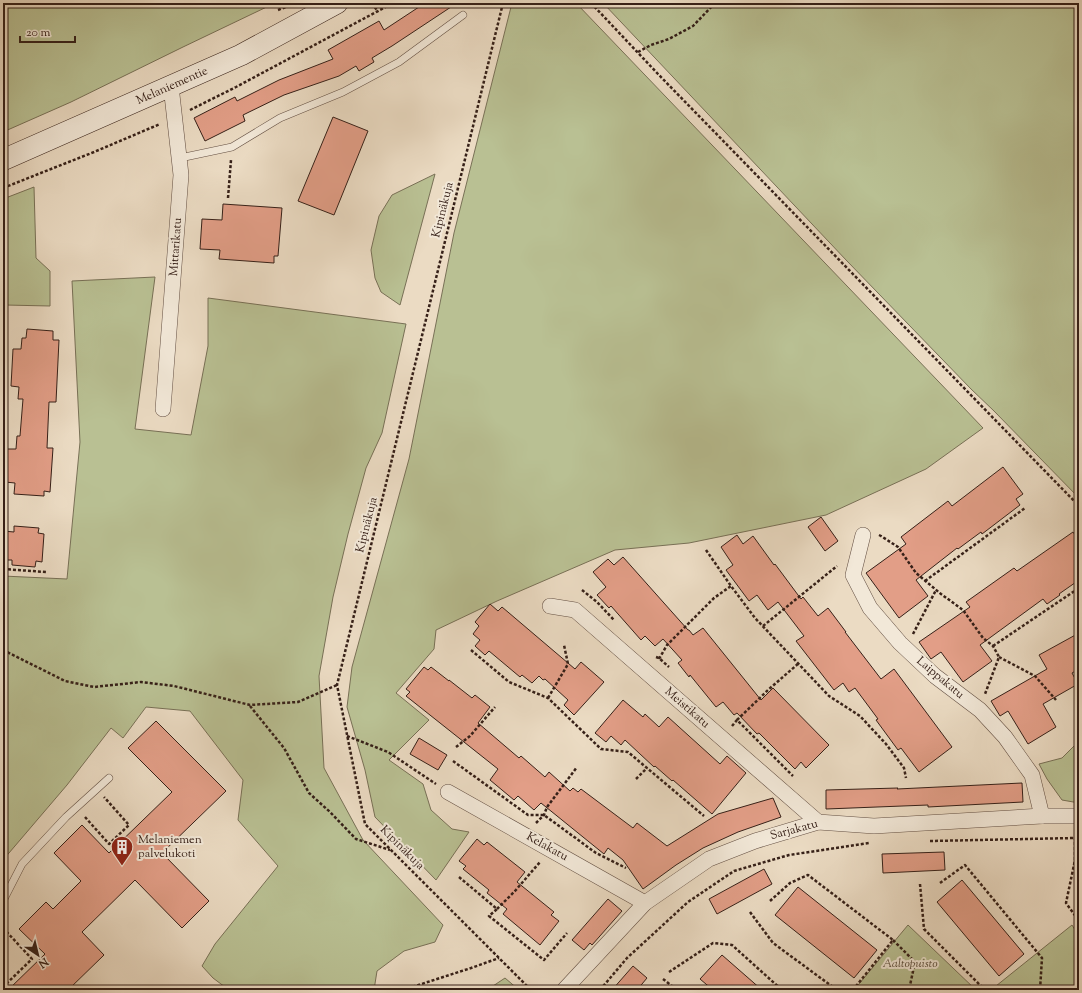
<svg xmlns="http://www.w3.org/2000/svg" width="1082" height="993" font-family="'Sorts Mill Goudy',serif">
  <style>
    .green { fill: #b9c093; stroke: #787056 }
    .building { fill: #e29e87; stroke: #362018 }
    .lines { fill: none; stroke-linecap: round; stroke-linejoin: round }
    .lane-casing { stroke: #634f43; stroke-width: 8 }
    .street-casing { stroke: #634f43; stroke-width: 16 }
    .secondary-casing { stroke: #362018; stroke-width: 22 }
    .path { stroke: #362018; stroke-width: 2.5; stroke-dasharray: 3 2; stroke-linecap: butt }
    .lane { stroke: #f2e8d8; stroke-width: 7 }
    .street { stroke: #f2e8d8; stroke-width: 15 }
    .secondary { stroke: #f2e8d8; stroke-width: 21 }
    .labels { text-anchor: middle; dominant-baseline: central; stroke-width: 4; stroke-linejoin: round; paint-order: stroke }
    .street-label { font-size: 12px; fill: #362018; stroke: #f2e8d8 }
    .poi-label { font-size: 12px; fill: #362018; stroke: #f2e8d8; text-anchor: start }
    .park-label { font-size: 12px; font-style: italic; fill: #574837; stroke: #f2e8d8 }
  </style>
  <rect width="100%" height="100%" fill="#ebdbc3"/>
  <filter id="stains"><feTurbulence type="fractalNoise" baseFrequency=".005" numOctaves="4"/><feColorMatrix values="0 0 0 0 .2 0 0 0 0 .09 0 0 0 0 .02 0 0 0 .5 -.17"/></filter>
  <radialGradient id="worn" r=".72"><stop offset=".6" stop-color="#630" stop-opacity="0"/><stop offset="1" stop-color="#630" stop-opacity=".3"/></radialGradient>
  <g class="green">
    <path d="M 3,3 L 275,3 L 183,47 L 71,102 L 3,132 Z"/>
    <path d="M 512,3 L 576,3 L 983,428 L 926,469 L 826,515 L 689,543 L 615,550 L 497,601 L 436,630 L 434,649 L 396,693 L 429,720 L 389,760 L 423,784 L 431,810 L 452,829 L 469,832 L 436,880 L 375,817 L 365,770 L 347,707 L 352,667 L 409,459 L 454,233 Z"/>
    <path d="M 603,3 L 1079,3 L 1079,498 L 994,411 L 971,389 L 847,261 Z"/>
    <path d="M 435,174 L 400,305 L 381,292 L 375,278 L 371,250 L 379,216 L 392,195 Z"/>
    <path d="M 34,187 L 36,258 L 50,271 L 50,306 L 5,305 L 3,308 L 3,199 Z"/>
    <path d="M 155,277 L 135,429 L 191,435 L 208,346 L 208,298 L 406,324 L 382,433 L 366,468 L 348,534 L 333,597 L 319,676 L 324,768 L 363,840 L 443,925 L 435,942 L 404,951 L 377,971 L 374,990 L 229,990 L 213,978 L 202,966 L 215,944 L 278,866 L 238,820 L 243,780 L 190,711 L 146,707 L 123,738 L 111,728 L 67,785 L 3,860 L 3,576 L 67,579 L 80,442 L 72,281 Z"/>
    <path d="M 1079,741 L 1079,803 L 1062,800 L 1047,779 L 1039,764 L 1062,758 Z"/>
    <path d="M 908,925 L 976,990 L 854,990 Z"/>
    <path d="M 1072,925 L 1079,936 L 1079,990 L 991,990 Z"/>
    <path d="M 505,978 L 519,990 L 487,990 Z"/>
  </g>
  <g class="building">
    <path d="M 425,3 L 457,3 L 392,46 L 372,58 L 374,62 L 359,71 L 356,66 L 339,76 L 284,95 L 243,115 L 245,121 L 205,141 L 194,118 L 235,97 L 237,101 L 279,80 L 333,59 L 328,50 L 379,21 L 384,30 Z"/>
    <path d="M 333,117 L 368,131 L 334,215 L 298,201 Z"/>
    <path d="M 223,204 L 282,208 L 278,256 L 274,256 L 274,263 L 219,259 L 220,250 L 200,249 L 202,219 L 222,220 Z"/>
    <path d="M 27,329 L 53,331 L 53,340 L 59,340 L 56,402 L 49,402 L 47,448 L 53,448 L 50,492 L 44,491 L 44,496 L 14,494 L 15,483 L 5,482 L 7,449 L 16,449 L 17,436 L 20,436 L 23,399 L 18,399 L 19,387 L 11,386 L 13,349 L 21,349 L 22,338 L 26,338 Z"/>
    <path d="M 1003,467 L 1023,494 L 1016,499 L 1020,505 L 982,534 L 981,532 L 958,549 L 957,548 L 916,580 L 928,596 L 899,618 L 866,573 L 906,544 L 901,537 L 948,501 L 952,506 Z"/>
    <path d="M 821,517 L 838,541 L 825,551 L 808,527 Z"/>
    <path d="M 14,526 L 39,528 L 38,533 L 44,534 L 42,562 L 36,561 L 35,567 L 12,565 L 12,560 L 3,560 L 3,531 L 14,532 Z"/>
    <path d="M 1073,532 L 1079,541 L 1079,580 L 1059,594 L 1060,595 L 1047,604 L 1043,599 L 980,645 L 992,661 L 963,682 L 941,652 L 931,659 L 919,642 L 970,607 L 966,602 L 1014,568 L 1017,571 Z"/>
    <path d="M 737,535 L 743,544 L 753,536 L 774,565 L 775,564 L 801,599 L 803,597 L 818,616 L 828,608 L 846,632 L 845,632 L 881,679 L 894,669 L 952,747 L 919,772 L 901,748 L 898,750 L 876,720 L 878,719 L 855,688 L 849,692 L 843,683 L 834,690 L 796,641 L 804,636 L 778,602 L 768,610 L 757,595 L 749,601 L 726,570 L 733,565 L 721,547 Z"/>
    <path d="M 623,557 L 688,630 L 689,630 L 693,635 L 703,628 L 761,700 L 773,688 L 829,745 L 806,768 L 801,762 L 795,769 L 759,733 L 757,734 L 737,713 L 734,715 L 723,702 L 716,707 L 690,675 L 689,677 L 678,663 L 682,660 L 663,639 L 655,646 L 645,636 L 641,640 L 611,606 L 609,608 L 597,595 L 606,587 L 593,572 L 608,559 L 614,565 Z"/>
    <path d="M 490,604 L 498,611 L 502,607 L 575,669 L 581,662 L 604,682 L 574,715 L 564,705 L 568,700 L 545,679 L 543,680 L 539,676 L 532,683 L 522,675 L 520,677 L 489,651 L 485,655 L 475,646 L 480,640 L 473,634 L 479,626 L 475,622 Z"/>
    <path d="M 1079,633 L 1079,669 L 1072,673 L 1078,684 L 1043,704 L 1056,727 L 1028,744 L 1008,711 L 1000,716 L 991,701 L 1047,669 L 1039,655 Z"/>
    <path d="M 424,667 L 428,670 L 431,667 L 449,681 L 449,680 L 472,698 L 475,695 L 490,707 L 478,723 L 519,758 L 521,756 L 545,777 L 549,772 L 570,791 L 573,788 L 578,792 L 581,789 L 633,828 L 637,823 L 667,846 L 718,814 L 773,798 L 781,817 L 738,832 L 703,848 L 676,865 L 643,889 L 623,860 L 608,848 L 604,854 L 541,803 L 534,810 L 518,796 L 514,800 L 490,780 L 498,769 L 406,696 L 410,692 L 406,689 Z"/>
    <path d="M 623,700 L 643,717 L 645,714 L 659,727 L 668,717 L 720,764 L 727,756 L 746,773 L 712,814 L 673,780 L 672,781 L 655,766 L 654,767 L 625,740 L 621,745 L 611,736 L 606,742 L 595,733 Z"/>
    <path d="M 156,721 L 226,791 L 162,853 L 209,901 L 182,928 L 135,880 L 82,932 L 104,955 L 68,990 L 8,990 L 45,954 L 19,929 L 46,902 L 53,909 L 81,881 L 54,853 L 82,825 L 109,853 L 172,792 L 128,748 Z"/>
    <path d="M 419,738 L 447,755 L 438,770 L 410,754 Z"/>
    <path d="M 1022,783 L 1023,802 L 928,807 L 928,805 L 826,809 L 826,790 L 898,788 L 897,789 Z"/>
    <path d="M 477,839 L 484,845 L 487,842 L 525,872 L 517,882 L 554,912 L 551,915 L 559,921 L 540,945 L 503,914 L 507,909 L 487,893 L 489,890 L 463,869 L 466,866 L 459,861 Z"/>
    <path d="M 944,852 L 945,870 L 883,873 L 882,854 Z"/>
    <path d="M 764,869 L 772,884 L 717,914 L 709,899 Z"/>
    <path d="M 962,880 L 1024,954 L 999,976 L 937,902 Z"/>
    <path d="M 798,887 L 877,950 L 854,978 L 775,915 Z"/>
    <path d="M 608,899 L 622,911 L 592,945 L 590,943 L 584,950 L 572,940 Z"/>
    <path d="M 722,955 L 762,990 L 713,990 L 700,979 Z"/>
    <path d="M 633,966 L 647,978 L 637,990 L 612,990 Z"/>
  </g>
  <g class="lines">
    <g class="lane-casing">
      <g id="lane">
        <path d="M 180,158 L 232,147 L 280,118 L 343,92 L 399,62 L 463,15"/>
        <path d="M 3,901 L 22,864 L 66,817 L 109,778"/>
      </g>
    </g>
    <g class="street-casing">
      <g id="street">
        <path d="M 163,409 L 181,175 L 171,86"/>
        <path d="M 863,535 L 853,575 L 870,608 L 900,643 L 935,676 L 980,710 L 1005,737 L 1032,775 L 1042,816"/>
        <path d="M 550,606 L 575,610 L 818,822"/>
        <path d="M 448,792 L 645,903"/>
        <path d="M 564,990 L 645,903 L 709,859 L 755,841 L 818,822 L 874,826 L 1042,816 L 1079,816"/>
      </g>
    </g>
    <g class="secondary-casing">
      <path id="secondary" d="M 3,160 L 241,55 L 337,3"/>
    </g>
    <g class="path">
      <path d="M 372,3 L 378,12"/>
      <path d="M 503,3 L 337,685 L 365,824 L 531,990"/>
      <path d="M 591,3 L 658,74 L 1079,506"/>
      <path d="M 278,10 L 286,7"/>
      <path d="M 638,52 L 651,45 L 669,39 L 693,26 L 715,3"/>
      <path d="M 190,110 L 236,87 L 393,3"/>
      <path d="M 3,188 L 94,152 L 160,124"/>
      <path d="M 228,198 L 231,160"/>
      <path d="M 879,535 L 881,536 L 898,547 L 916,573 L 941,594 L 963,610 L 983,638 L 993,646 L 999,657 L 985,694"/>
      <path d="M 706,550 L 731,586 L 755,618 L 829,696 L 860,716 L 886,744 L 904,768 L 906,778"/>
      <path d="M 3,569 L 46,572"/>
      <path d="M 925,581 L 1025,508"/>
      <path d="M 582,590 L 597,602 L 614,620"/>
      <path d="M 763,626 L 837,566"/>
      <path d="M 913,634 L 936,590"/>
      <path d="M 993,646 L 1079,588"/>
      <path d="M 3,650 L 65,681 L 94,687 L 141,682 L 174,686 L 250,705 L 298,702 L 337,685"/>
      <path d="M 471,650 L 509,682 L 548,698 L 601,749 L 628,752 L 704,816"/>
      <path d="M 656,657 L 659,658 L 669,667"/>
      <path d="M 999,657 L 1035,676 L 1056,700"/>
      <path d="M 659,659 L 667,645 L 714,598 L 731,586"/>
      <path d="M 548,698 L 568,664 L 564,645"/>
      <path d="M 250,706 L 284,748 L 309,793 L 330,812 L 356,839 L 390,850"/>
      <path d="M 737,720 L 768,690 L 799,663"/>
      <path d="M 732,726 L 737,720 L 793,776"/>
      <path d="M 347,736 L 388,752 L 436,784"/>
      <path d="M 456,747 L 470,736 L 495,707"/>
      <path d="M 453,761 L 528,815 L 544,815 L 596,853 L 626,868"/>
      <path d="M 636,779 L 647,768"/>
      <path d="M 85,817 L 109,844 L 129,825 L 104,797"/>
      <path d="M 536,823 L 544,815 L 547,807 L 577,767"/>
      <path d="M 1075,837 L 1075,860 L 1066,903 L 1079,921"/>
      <path d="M 930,841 L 1075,838 L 1079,839"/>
      <path d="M 459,877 L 497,909 L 489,916 L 544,960 L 567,933"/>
      <path d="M 940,883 L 965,865 L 1042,958 L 1040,990"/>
      <path d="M 920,884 L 924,929 L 985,990"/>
      <path d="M 770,901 L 790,883 L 808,875 L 893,940 L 853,990"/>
      <path d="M 497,909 L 515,891 L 540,862"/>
      <path d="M 750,912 L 773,943 L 837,990"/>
      <path d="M 3,928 L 32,959 L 3,987"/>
      <path d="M 893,940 L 915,962 L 909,990"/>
      <path d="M 669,972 L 713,943 L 732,945 L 782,990"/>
      <path d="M 663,979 L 677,990"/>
      <path d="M 403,990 L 471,968 L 499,958"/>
      <path d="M 600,990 L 627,958 L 688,902 L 734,871 L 789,855 L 869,843"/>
    </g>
    <use href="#lane" class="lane"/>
    <use href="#street" class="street"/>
    <use href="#secondary" class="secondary"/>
  </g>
  <defs>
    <g id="building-pin" transform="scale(1.15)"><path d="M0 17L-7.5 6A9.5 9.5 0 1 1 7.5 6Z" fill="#8f2418" stroke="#f2e8d8"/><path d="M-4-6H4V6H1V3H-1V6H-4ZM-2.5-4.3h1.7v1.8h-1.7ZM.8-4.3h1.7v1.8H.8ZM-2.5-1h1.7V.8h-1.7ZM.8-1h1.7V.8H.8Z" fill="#fff"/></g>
  </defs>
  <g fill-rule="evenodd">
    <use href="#building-pin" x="122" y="847"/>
  </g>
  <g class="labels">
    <g class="street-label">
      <text transform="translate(172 86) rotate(-24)">Melaniementie</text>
      <text transform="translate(443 210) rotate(-76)">Kipinäkuja</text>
      <text transform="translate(176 247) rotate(-86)">Mittarikatu</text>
      <text transform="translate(367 525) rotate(-76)">Kipinäkuja</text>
      <text transform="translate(940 678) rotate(40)">Laippakatu</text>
      <text transform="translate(687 708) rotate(41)">Meistikatu</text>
      <text transform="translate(794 830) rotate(-15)">Sarjakatu</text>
      <text transform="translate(547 847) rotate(29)">Kelakatu</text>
      <text transform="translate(402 848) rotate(45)">Kipinäkuja</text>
    </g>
    <g class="poi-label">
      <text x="138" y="840">Melaniemen<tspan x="138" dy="14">palvelukoti</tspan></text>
    </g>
    <g class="park-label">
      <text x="910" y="964">Aaltopuisto</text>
    </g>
  </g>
  <rect width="1082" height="993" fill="none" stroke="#ebdbc3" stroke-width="16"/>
  <rect x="4" y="4" width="1074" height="985" fill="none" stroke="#362018" stroke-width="2"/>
  <rect x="8" y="8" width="1066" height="977" fill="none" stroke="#362018"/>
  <g transform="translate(38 955) rotate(145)" stroke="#f2e8d8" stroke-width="3" paint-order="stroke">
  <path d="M0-3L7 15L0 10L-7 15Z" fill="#362018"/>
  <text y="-6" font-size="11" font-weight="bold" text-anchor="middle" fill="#362018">N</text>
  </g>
  <path d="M20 36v6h55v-6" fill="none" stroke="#362018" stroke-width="2"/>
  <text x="26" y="36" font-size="12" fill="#362018" stroke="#f2e8d8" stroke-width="3" paint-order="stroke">20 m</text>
  <rect width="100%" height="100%" filter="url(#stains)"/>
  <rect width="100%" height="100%" fill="url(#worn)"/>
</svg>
